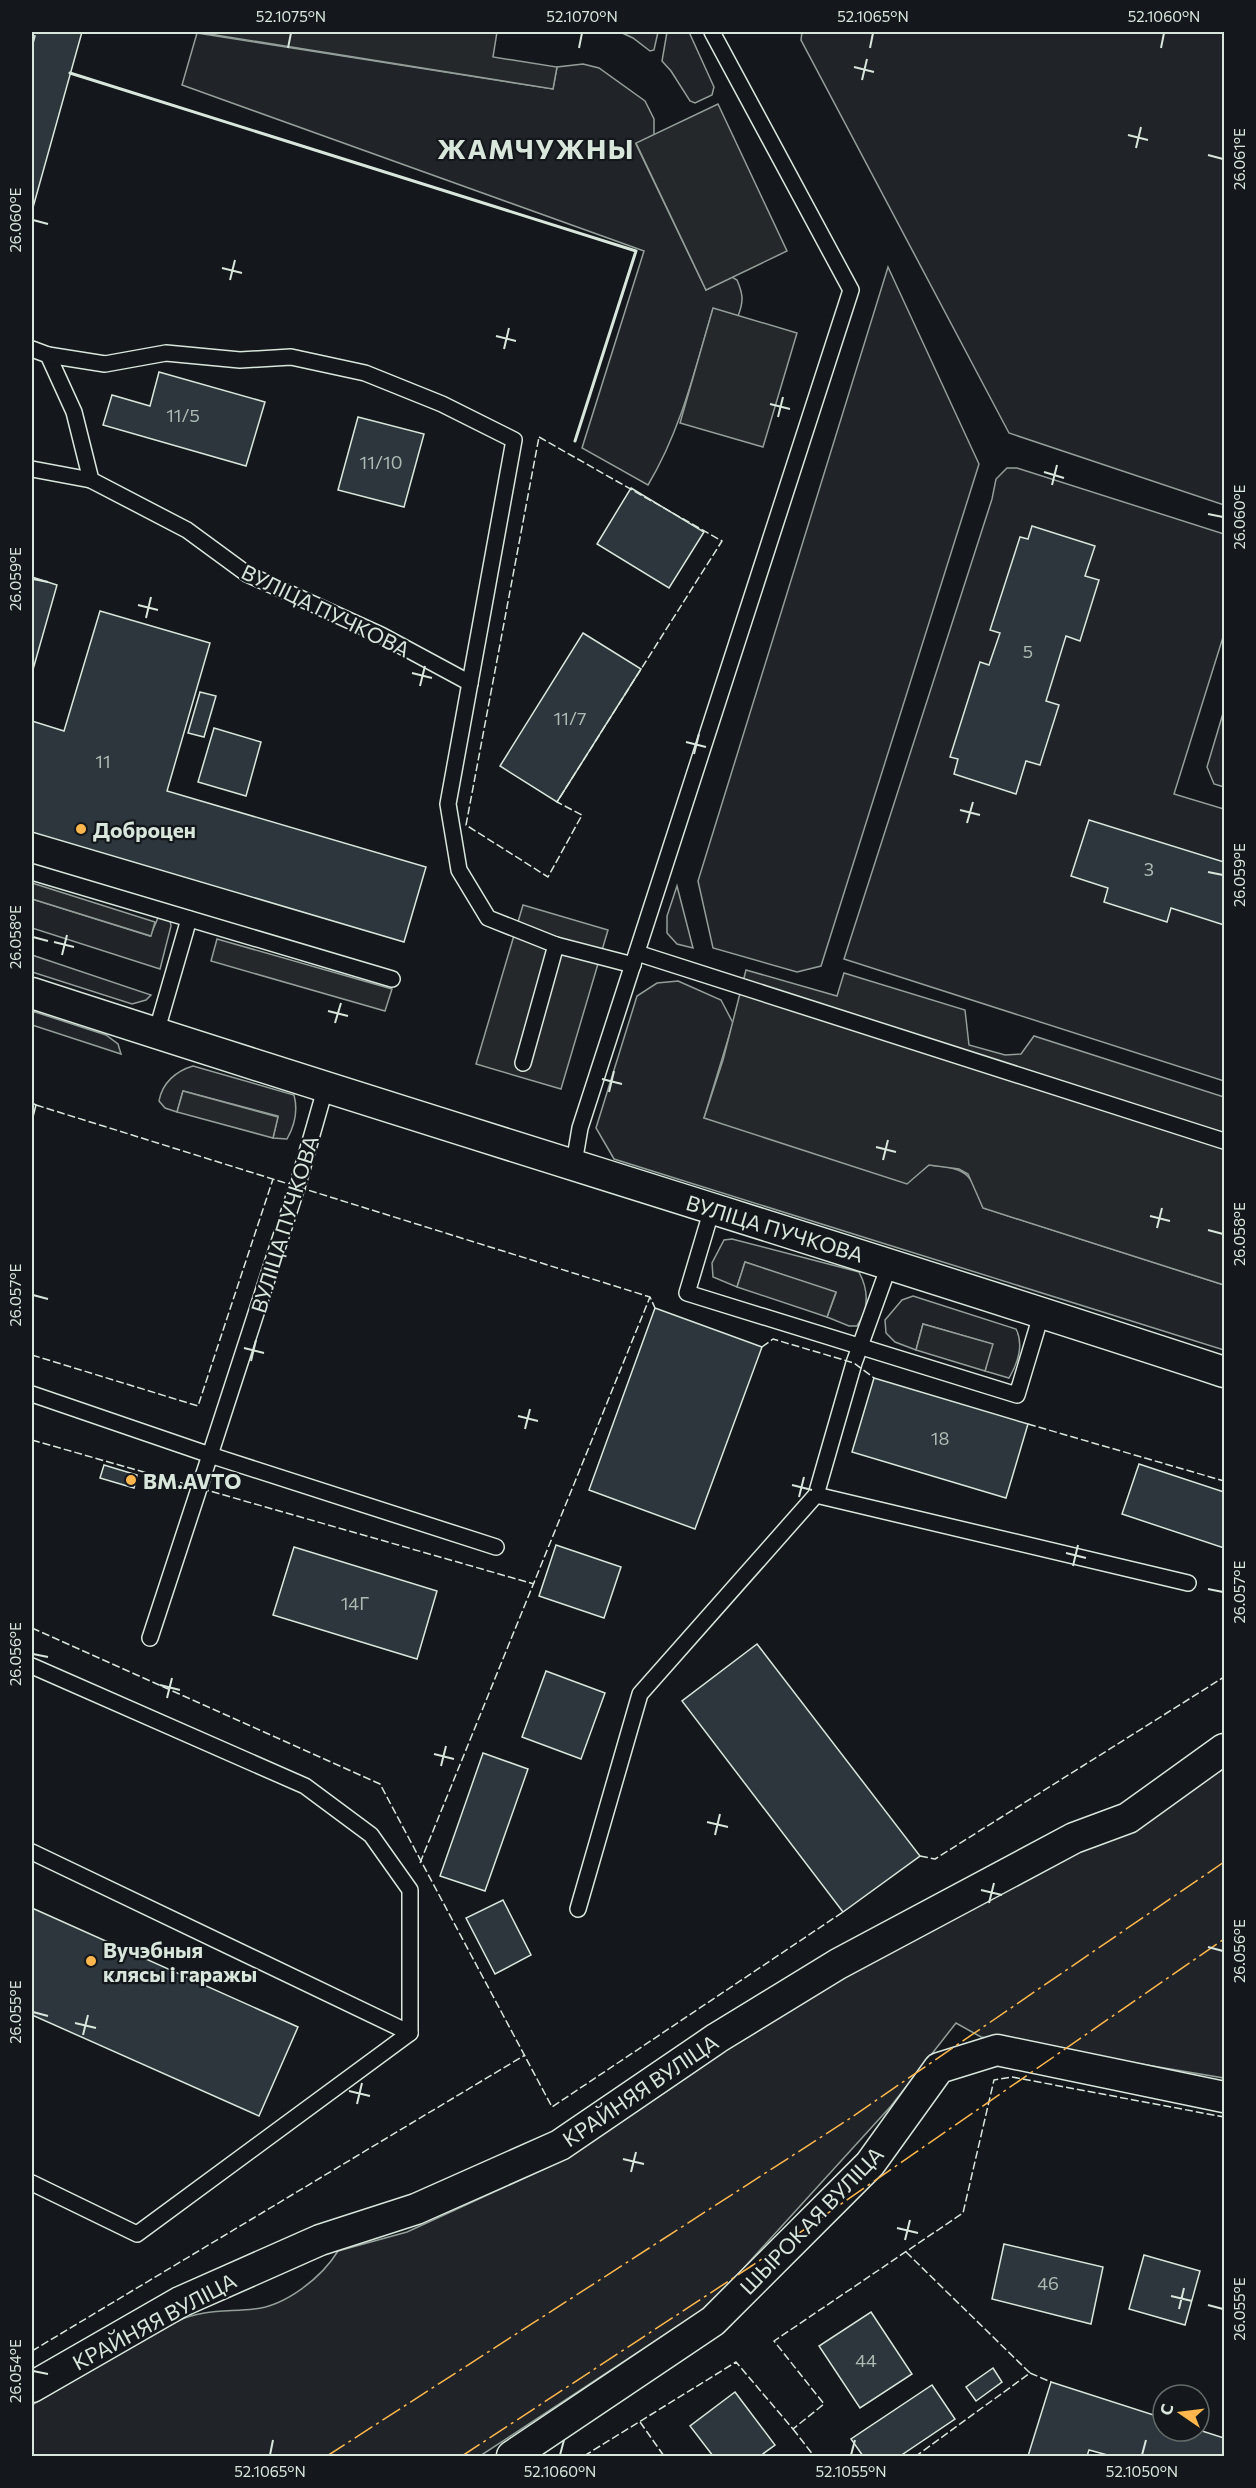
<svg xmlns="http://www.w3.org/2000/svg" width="1256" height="2488" font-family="Commissioner,sans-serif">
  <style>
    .green { fill: #202428; stroke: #939e99; stroke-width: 1.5 }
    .parking { fill: #24282b; stroke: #939e99; stroke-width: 1.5 }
    .building { fill: #2c363c; stroke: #d8e6dc; stroke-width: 1.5 }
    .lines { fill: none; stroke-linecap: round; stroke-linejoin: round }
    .service-casing { stroke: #d8e6dc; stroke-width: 18 }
    .minor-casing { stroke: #d8e6dc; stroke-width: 33 }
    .service { stroke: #14181c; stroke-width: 15 }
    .minor { stroke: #14181c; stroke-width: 30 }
    .fence { stroke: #d8e6dc; stroke-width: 1.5; stroke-dasharray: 8 3; stroke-linecap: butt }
    .wall { stroke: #d8e6dc; stroke-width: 3 }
    .power { stroke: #ffb74d; stroke-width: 1.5; stroke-dasharray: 21 4.5 3 4.5; stroke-linecap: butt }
    .ticks { fill: none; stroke: #d8e6dc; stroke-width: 2 }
    .poi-dot { fill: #ffb74d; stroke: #14181c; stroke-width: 2 }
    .labels { text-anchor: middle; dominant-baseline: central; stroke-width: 4.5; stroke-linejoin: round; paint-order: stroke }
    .number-label { font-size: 18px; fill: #adbab4 }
    .street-label { font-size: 21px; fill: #d8e6dc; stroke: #14181c }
    .poi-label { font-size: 21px; font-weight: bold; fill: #d8e6dc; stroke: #14181c; text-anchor: start }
    .district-label { font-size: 27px; font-weight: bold; letter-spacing: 1.5px; fill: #d8e6dc; stroke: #14181c }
    .neatline { fill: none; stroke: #d8e6dc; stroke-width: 2 }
    .ticks-label { font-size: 15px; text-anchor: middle; fill: #d8e6dc }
  </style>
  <rect width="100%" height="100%" fill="#14181c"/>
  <g class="green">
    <path d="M 620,32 L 658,32 L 654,50 L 650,51 L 633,38 Z"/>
    <path d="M 667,32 L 689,32 L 714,87 L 712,95 L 695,103 L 690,101 L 671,71 L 662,61 Z"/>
    <path d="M 802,32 L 1224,32 L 1224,505 L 1009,433 L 801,40 Z"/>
    <path d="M 197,33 L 553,89 L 557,67 L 583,64 L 599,68 L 645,101 L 654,119 L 654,135 L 636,144 L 706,290 L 732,277 L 737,280 C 743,294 744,301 738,316 L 713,309 C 695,369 681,430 648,485 L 582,448 L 644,251 L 182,85 Z"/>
    <path d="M 888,267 L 979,464 L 821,966 L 797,972 L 713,948 L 698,881 Z"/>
    <path d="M 1007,468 L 1017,468 L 1224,534 L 1224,634 L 1174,794 L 1224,809 L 1224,1081 L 844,959 L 992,499 L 996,479 Z"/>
    <path d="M 1224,710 L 1224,787 L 1214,784 L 1207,767 Z"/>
    <path d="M 677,886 L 693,948 L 677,944 L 667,933 L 667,916 Z"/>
    <path d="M 32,899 L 150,936 L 158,918 L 163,917 L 170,920 L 171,926 L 160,969 L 32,928 Z"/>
    <path d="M 32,955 L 151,995 L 146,1000 L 132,1004 L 32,972 Z"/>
    <path d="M 678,981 L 721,1000 L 733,1023 L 704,1118 L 921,1171 L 929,1165 C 966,1168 971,1172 983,1208 L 1224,1285 L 1224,1350 L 614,1159 L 596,1128 L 637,996 L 657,983 Z"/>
    <path d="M 32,1011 L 106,1035 L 118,1044 L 121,1054 L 32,1025 Z"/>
    <path d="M 193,1066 L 294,1095 C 298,1110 295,1125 287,1139 L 273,1138 L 278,1116 L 183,1091 L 177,1112 L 165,1108 L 159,1101 C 162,1083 176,1071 193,1066 Z"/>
    <path d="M 732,1239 L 859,1272 C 869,1291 869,1309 857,1326 L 849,1326 L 827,1317 L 836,1293 L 745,1262 L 737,1287 L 713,1277 L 712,1263 L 724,1240 Z"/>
    <path d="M 913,1296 L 1016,1329 C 1024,1344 1018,1363 1009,1378 L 985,1371 L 992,1344 L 923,1324 L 916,1350 L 895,1342 L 886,1333 L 885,1320 L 902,1300 Z"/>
    <path d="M 1224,1763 L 1224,2078 L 981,2037 L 956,2023 L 891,2106 L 710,2305 L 480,2456 L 32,2456 L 32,2405 C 80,2377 128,2346 178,2321 C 201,2309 230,2312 254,2309 C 286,2306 322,2277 338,2251 L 407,2232 L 566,2159 L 709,2059 L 843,1977 L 1079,1849 C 1113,1852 1195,1785 1224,1763 Z"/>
  </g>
  <g class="parking">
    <path d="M 197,32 L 497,32 L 493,57 L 557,67 L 553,89 Z"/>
    <path d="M 718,104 L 787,251 L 706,290 L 636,143 Z"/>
    <path d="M 713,308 L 797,333 L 763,447 L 680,423 Z"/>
    <path d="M 32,883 L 155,922 L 151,936 L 32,899 Z"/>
    <path d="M 523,905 L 608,930 L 561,1089 L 476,1064 Z"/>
    <path d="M 217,939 L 392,989 L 385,1011 L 211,961 Z"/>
    <path d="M 746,970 L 837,996 L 844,973 L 965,1010 L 969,1045 L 1005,1055 L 1021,1054 L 1034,1036 L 1224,1097 L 1224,1285 L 983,1208 L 968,1174 L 959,1169 L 929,1165 L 907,1184 L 704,1118 L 723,1060 Z"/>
    <path d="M 183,1091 L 278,1117 L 273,1138 L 177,1112 Z"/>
    <path d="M 745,1262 L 836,1292 L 827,1317 L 737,1287 Z"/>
    <path d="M 923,1324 L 993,1344 L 985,1371 L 916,1350 Z"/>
  </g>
  <g class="building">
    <path d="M 32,32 L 82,32 L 32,211 L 32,47 L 35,36 L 32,35 Z"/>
    <path d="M 159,372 L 265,402 L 246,466 L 103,425 L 112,395 L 150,406 Z"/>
    <path d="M 358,417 L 424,434 L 404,507 L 338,490 Z"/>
    <path d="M 631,488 L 704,532 L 669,588 L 597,544 Z"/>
    <path d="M 1032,526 L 1095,546 L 1085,576 L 1099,580 L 1080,641 L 1066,636 L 1046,701 L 1059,705 L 1040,765 L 1026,761 L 1016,794 L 954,774 L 958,759 L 950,757 L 980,662 L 989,665 L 1000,633 L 990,630 L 1020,537 L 1028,539 Z"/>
    <path d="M 32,577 L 57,585 L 32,673 Z"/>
    <path d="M 100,611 L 210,643 L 167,791 L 426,867 L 404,942 L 32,832 L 32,721 L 64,731 Z"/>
    <path d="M 583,633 L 641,669 L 557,802 L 500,766 Z"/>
    <path d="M 200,692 L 216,696 L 204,737 L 188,733 Z"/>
    <path d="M 214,728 L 261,742 L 246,796 L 198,782 Z"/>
    <path d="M 1089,820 L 1224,862 L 1224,925 L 1171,908 L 1167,922 L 1104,902 L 1108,888 L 1071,876 Z"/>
    <path d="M 32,1103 L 36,1105 L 32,1121 Z"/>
    <path d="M 655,1308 L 762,1347 L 695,1529 L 589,1490 Z"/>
    <path d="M 874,1378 L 1028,1424 L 1006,1498 L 852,1452 Z"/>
    <path d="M 1139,1464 L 1224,1492 L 1224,1548 L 1122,1514 Z"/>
    <path d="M 104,1465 L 137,1475 L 134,1488 L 100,1478 Z"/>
    <path d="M 556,1545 L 621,1567 L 604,1618 L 539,1596 Z"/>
    <path d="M 294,1547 L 437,1591 L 417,1659 L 273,1615 Z"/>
    <path d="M 757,1644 L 920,1856 L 843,1912 L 682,1701 Z"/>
    <path d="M 546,1671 L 605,1693 L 581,1759 L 522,1737 Z"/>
    <path d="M 483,1753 L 528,1769 L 485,1891 L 440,1876 Z"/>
    <path d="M 503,1900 L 531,1955 L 495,1974 L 466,1918 Z"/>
    <path d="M 32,1908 L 298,2027 L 259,2116 L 32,2015 Z"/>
    <path d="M 1004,2244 L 1103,2267 L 1091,2324 L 992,2299 Z"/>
    <path d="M 1144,2255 L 1200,2271 L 1185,2325 L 1129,2309 Z"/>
    <path d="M 871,2312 L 912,2374 L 860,2408 L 819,2346 Z"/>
    <path d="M 993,2368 L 1002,2382 L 976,2401 L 966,2387 Z"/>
    <path d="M 1051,2382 L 1163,2418 L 1163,2431 L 1199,2430 L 1224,2438 L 1224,2456 L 1111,2456 L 1089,2450 L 1087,2456 L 1028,2456 Z"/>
    <path d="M 932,2385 L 955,2419 L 900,2456 L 863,2456 L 851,2439 Z"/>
    <path d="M 735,2392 L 775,2445 L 760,2456 L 713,2456 L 690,2426 Z"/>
  </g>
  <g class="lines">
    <g class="service-casing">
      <g id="service">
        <path d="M 32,349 L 48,355 L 74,412 L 91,480 L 187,530 L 247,574 L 381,635 L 470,683"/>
        <path d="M 48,355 L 105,364 L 166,353 L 240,360 L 291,357 L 365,373 L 442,404 L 514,440 L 448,804 L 459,870 L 488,918 L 556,945"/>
        <path d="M 32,469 L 91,480"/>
        <path d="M 32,872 L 392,979"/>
        <path d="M 637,953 L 1224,1141"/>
        <path d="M 156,1033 L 189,919"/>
        <path d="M 523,1063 L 556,945 L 633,965"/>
        <path d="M 574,1163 L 580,1128 L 851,290 L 712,32"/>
        <path d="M 712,1209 L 687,1293 L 1017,1395 L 1042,1312"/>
        <path d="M 32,1394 L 210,1455 L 297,1187 L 326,1086"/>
        <path d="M 816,1495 L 1188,1583"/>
        <path d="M 150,1638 L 210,1455 L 496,1547"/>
        <path d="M 32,1666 L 305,1786 L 371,1835 L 410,1890 L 410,2033"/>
        <path d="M 32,1852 L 410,2033 L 137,2234 L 32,2183"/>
        <path d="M 578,1909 L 640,1694 L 816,1495 L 854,1363 L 890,1263"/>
      </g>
    </g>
    <g class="minor-casing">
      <g id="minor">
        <path d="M 32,993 C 428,1122 828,1242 1224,1372"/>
        <path d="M 32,2387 L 180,2302 L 320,2240 L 416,2209 L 560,2145 L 717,2038 L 838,1964 L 1074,1838 L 1128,1818 L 1224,1749"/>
        <path d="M 512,2456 L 713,2321 L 870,2164 L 939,2068 L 997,2050 L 1224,2097"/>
      </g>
    </g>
    <use href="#service" class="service"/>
    <use href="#minor" class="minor"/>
    <g class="fence">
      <path d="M 539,437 L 722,541 L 557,802 L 582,815 L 548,877 L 466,825 Z"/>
      <path d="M 36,1105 L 650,1297 L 655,1308"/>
      <path d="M 762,1347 L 773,1339 L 854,1363 L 874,1378"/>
      <path d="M 32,1355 L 198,1406 L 273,1179"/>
      <path d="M 1028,1424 L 1224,1481"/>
      <path d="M 32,1440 L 534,1584"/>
      <path d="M 32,1628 L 380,1784 L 552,2107 L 843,1912"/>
      <path d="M 920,1856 L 935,1859 L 1224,1677"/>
      <path d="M 420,1863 L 650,1297"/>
      <path d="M 906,2252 L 1030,2373 L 916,2456"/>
      <path d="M 32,2351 L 525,2055"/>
      <path d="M 1030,2373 L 1051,2382"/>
      <path d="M 640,2422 L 664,2456"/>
      <path d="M 793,2429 L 814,2456"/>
      <path d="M 584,2456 L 736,2362 L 793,2429 L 824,2404 L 774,2341 L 963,2213 L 994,2080 L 1012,2077 L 1224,2117"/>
    </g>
    <path class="wall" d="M 70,73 L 636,251 L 575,441"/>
    <g class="power">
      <path d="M 327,2456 L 846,2121 L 1224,1862"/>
      <path d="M 462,2456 L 753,2265 L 1224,1939"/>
    </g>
  </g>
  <path class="ticks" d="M 288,48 L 291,33M 579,48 L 582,33M 870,48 L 873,33M 1161,48 L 1164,33M 854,67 L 874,72M 862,80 L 867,59M 1128,135 L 1148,140M 1136,148 L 1141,127M 1208,155 L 1223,159M 33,220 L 48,224M 222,268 L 242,273M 230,280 L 235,260M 496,336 L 516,341M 504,349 L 509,328M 770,404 L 790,409M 778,417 L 783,397M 1044,472 L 1064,478M 1052,485 L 1057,465M 1208,514 L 1223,517M 33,579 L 48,582M 138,605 L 158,610M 146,618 L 151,597M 412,673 L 432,678M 420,686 L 425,666M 686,742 L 706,747M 694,754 L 699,734M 960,810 L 980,815M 967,823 L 973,802M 1208,872 L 1223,875M 33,937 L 48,941M 54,942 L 74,947M 62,955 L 67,935M 328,1011 L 348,1016M 335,1023 L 341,1003M 602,1079 L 622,1084M 609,1092 L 614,1071M 876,1147 L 896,1152M 883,1160 L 888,1140M 1150,1216 L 1170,1221M 1157,1228 L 1162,1208M 1208,1230 L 1223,1234M 33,1295 L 48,1299M 244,1348 L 264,1353M 251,1361 L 256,1340M 518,1416 L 538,1421M 525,1429 L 530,1409M 792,1485 L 812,1490M 799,1497 L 804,1477M 1066,1553 L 1086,1558M 1073,1566 L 1078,1545M 1208,1589 L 1223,1592M 33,1654 L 48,1657M 160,1685 L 180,1690M 167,1698 L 172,1678M 434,1754 L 454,1759M 441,1766 L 446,1746M 707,1822 L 728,1827M 715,1835 L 720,1814M 981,1890 L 1002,1895M 989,1903 L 994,1883M 1208,1947 L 1223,1951M 33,2012 L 48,2016M 75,2023 L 96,2028M 83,2035 L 88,2015M 349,2091 L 370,2096M 357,2104 L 362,2083M 623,2159 L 644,2164M 631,2172 L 636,2152M 897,2228 L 918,2233M 905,2240 L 910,2220M 1171,2296 L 1192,2301M 1208,2305 L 1223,2309M 1179,2309 L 1184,2288M 33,2371 L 48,2374M 270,2455 L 273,2440M 560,2455 L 564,2440M 851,2455 L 855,2440M 1142,2455 L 1146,2440"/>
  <g class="poi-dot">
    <circle cx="81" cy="829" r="6"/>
    <circle cx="131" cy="1480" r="6"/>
    <circle cx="91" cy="1961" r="6"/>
  </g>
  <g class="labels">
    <g class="number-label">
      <text x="183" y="415">11/5</text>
      <text x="381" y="462">11/10</text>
      <text x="1028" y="651">5</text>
      <text x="570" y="718">11/7</text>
      <text x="103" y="761">11</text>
      <text x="1149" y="869">3</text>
      <text x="940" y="1438">18</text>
      <text x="355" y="1603">14Г</text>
      <text x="1048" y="2283">46</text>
      <text x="866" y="2360">44</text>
    </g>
    <g class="street-label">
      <text transform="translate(326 610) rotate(26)">ВУЛІЦА ПУЧКОВА</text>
      <text transform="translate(284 1224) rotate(-73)">ВУЛІЦА ПУЧКОВА</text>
      <text transform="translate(775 1228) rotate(17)">ВУЛІЦА ПУЧКОВА</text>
      <text transform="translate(640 2090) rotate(-34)">КРАЙНЯЯ ВУЛІЦА</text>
      <text transform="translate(811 2220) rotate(-46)">ШЫРОКАЯ ВУЛІЦА</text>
      <text transform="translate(154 2321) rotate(-28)">КРАЙНЯЯ ВУЛІЦА</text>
    </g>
    <g class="poi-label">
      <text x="93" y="829">Доброцен</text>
      <text x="143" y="1480">BM.AVTO</text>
      <text x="103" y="1949">Вучэбныя<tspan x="103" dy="24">клясы і гаражы</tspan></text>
    </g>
    <g class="district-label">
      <text x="536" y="148">ЖАМЧУЖНЫ</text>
    </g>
  </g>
  <rect width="1256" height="2488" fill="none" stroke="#14181c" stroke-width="66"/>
  <g transform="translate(1181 2413) rotate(284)"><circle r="28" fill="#14181c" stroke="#626a69" stroke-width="1.5"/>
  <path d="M0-4.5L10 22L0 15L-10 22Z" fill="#ffb74d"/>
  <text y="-9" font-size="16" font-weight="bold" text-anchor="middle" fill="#d8e6dc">С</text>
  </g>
  <rect x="33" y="33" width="1190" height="2422" class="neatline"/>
  <g class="ticks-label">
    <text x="291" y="22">52.1075°N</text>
    <text x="582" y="22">52.1070°N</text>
    <text x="873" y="22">52.1065°N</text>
    <text x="1164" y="22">52.1060°N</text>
    <text transform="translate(1240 159) rotate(-90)" y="5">26.061°E</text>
    <text transform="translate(16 220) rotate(-90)" y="5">26.060°E</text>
    <text transform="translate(1240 517) rotate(-90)" y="5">26.060°E</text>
    <text transform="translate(16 579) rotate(-90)" y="5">26.059°E</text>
    <text transform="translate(1240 875) rotate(-90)" y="5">26.059°E</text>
    <text transform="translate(16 937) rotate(-90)" y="5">26.058°E</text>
    <text transform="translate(1240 1234) rotate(-90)" y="5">26.058°E</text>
    <text transform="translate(16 1295) rotate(-90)" y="5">26.057°E</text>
    <text transform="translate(1240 1592) rotate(-90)" y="5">26.057°E</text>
    <text transform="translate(16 1654) rotate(-90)" y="5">26.056°E</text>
    <text transform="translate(1240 1951) rotate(-90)" y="5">26.056°E</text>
    <text transform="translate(16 2012) rotate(-90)" y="5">26.055°E</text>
    <text transform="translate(1240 2309) rotate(-90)" y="5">26.055°E</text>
    <text transform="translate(16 2371) rotate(-90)" y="5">26.054°E</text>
    <text x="270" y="2477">52.1065°N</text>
    <text x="560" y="2477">52.1060°N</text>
    <text x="851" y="2477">52.1055°N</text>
    <text x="1142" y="2477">52.1050°N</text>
  </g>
</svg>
